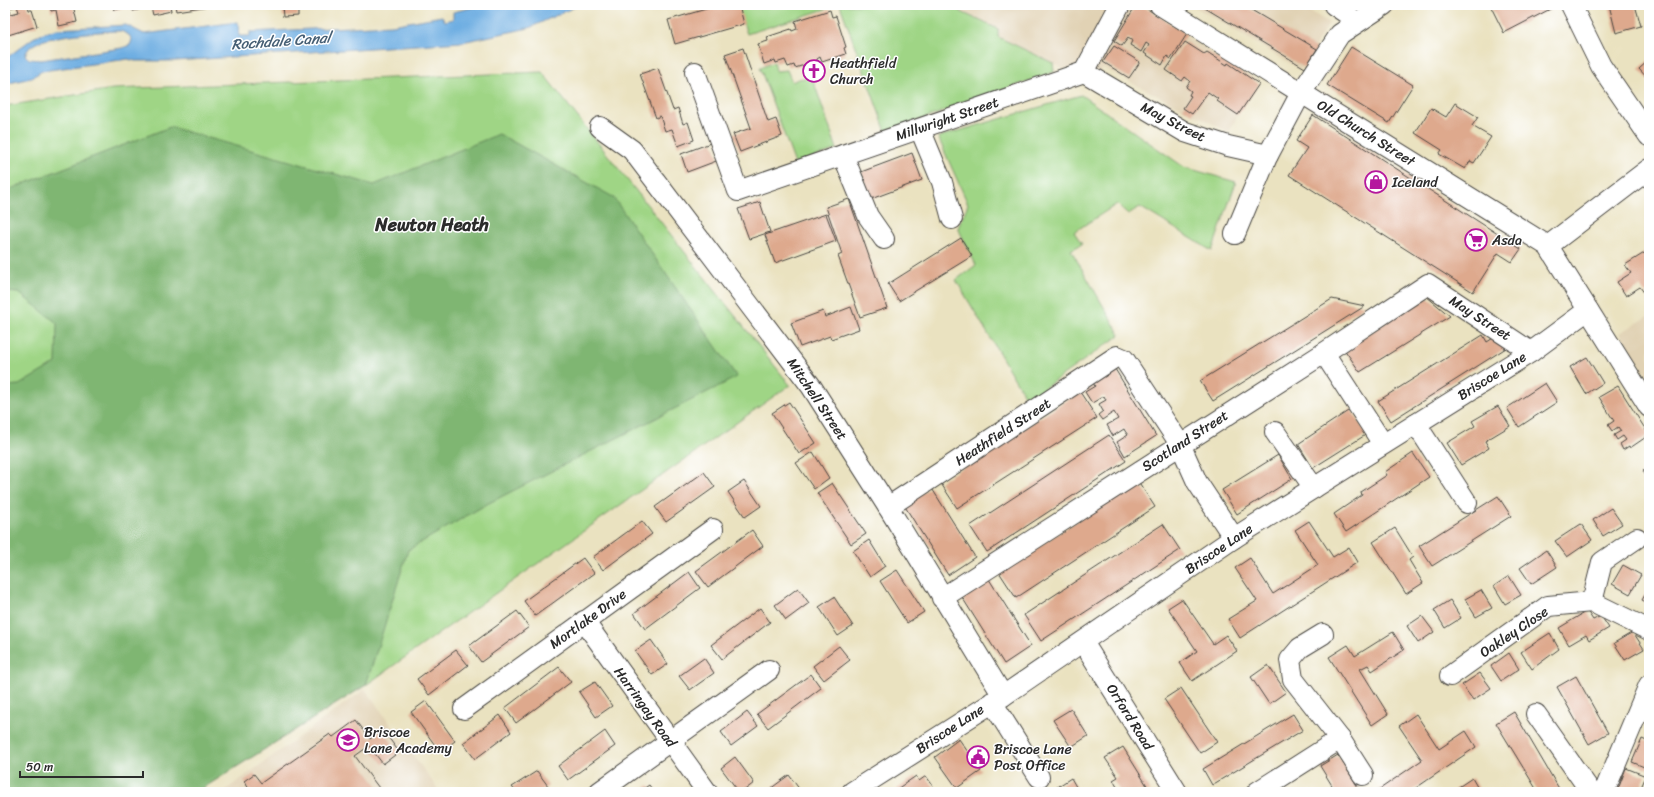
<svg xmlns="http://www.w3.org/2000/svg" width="1654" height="797" font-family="Sriracha,sans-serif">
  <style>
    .built { fill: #e1d2b4 }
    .green { fill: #9fd585; stroke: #658058 }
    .forest { fill: #7fb672; stroke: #55704e }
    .water { fill: #6eaee2; stroke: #4c6c86; fill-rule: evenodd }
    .building { fill: #dea98d; fill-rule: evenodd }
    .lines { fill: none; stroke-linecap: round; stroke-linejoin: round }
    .minor-casing { stroke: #484641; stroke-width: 22 }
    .minor { stroke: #fff; stroke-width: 20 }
    .labels { text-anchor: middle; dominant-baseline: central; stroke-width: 3; stroke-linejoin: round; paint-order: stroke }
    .poi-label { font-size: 14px; fill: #2b2b2b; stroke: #fff; text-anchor: start }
    .street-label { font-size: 14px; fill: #2b2b2b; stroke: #fff }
    .water-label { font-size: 15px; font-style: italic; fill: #465f74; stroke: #fff }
    .district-label { font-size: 18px; font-weight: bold; fill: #2b2b2b; stroke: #fff }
  </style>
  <rect width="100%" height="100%" fill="#fff"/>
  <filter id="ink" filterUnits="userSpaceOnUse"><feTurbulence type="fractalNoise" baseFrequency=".025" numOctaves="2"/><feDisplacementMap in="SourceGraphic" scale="8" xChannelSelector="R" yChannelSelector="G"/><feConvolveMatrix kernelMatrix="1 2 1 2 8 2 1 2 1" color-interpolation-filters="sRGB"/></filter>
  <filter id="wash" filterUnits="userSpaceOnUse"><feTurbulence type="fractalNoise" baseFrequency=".012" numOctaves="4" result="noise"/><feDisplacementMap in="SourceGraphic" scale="16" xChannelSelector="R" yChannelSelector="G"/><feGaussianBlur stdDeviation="0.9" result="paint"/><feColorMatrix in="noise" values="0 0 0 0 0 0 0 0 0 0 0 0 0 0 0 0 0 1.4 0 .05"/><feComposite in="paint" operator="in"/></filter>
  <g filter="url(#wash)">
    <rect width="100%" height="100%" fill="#eae2c0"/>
    <g class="built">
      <path d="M 958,5 L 1135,5 L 1257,80 L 1229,132 L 1103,68 L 1089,85 L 1053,63 L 998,37 L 958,11 Z"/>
      <path d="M 1192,5 L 1300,5 L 1329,23 L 1301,70 Z"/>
      <path d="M 1649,316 L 1649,378 L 1620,333 Z"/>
      <path d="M 365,689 L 440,792 L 223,792 Z"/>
    </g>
    <g class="green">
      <path d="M 737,5 L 838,5 L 747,34 Z"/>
      <path d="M 840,5 L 958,5 L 959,11 L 998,29 L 998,37 L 1053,63 L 1054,72 L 886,132 Z"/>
      <path d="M 774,62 L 776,71 L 787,70 L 792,82 L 798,79 L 812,77 L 837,149 L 795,164 L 760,68 Z"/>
      <path d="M 542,72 L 790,385 L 366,685 L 197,792 L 5,792 L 5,106 L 113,89 Z"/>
      <path d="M 1081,95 L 1184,167 L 1236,182 L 1212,251 L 1140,207 L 1128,214 L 1117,204 L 1074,232 L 1082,244 L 1071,250 L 1120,335 L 1027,400 L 956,280 L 976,265 L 958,228 L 968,204 L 938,137 Z"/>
    </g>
    <path class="forest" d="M 170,127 L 374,185 L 499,134 L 613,197 L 737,377 L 487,504 L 408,550 L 366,685 L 197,792 L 5,792 L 5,386 L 19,385 L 56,363 L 57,323 L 19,293 L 5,292 L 5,191 Z"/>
    <path class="water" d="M 483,5 L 579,5 L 529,28 L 462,42 L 175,61 L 135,61 L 128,59 L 42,71 L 31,78 L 5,84 L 5,59 L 33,38 L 43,33 L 57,29 L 126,25 L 144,34 L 238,22 L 239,36 L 250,36 L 250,32 L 392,25 L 442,16 L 445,21 L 453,19 L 453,12 ZM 121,31 L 129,35 L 132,40 L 130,45 L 122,48 L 41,60 L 29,59 L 25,55 C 27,51 29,47 33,45 C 47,35 103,31 121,31 Z"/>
    <g id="blocks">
      <g class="building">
        <path d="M 5,5 L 28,5 L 29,10 L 32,10 L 37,26 L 5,36 ZM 17,6 L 19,12 L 11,14 L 9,8 Z"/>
        <path d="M 50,5 L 73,5 L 77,22 L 59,26 L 56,10 L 51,11 Z"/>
        <path d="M 112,5 L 170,5 L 171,11 L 153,15 L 151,7 L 133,11 L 132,6 L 114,10 Z"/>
        <path d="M 175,5 L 209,5 L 209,6 L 176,11 Z"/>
        <path d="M 282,5 L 298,5 L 298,16 L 283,17 Z"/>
        <path d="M 720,5 L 739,5 L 744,24 L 675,44 L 668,20 Z"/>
        <path d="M 1136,5 L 1141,5 L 1187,34 L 1171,59 L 1167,56 L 1162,65 L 1144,53 L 1149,45 L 1146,43 L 1141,52 L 1130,45 L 1133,39 L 1131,40 L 1128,38 L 1122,46 L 1114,41 Z"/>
        <path d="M 1200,5 L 1243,5 L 1317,49 L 1305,68 Z"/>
        <path d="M 1490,5 L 1553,5 L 1554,7 L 1504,33 Z"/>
        <path d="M 1609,5 L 1635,5 L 1641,26 L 1616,33 Z"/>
        <path d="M 830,10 L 832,17 L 836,16 L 846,47 L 844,48 L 846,54 L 822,62 L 820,57 L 817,59 L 817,61 L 795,68 L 794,65 L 788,67 L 785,60 L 776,63 L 775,60 L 764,64 L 758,44 L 768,41 L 767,37 L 791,29 L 792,31 L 797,29 L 795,21 Z"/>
        <path d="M 1185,42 L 1204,54 L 1207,52 L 1227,65 L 1228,63 L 1259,84 L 1238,115 L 1217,101 L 1218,99 L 1208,92 L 1192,114 L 1183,108 L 1191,96 L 1189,95 L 1191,91 L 1186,87 L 1190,81 L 1185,77 L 1182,81 L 1166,70 Z"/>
        <path d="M 1114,46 L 1140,62 L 1129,78 L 1103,62 Z"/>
        <path d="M 1351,47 L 1413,85 L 1389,123 L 1327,85 Z"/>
        <path d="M 743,48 L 768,122 L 776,119 L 782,136 L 740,152 L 733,134 L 751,128 L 725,54 Z"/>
        <path d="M 1649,60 L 1649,80 L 1639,69 Z"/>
        <path d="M 658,68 L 673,110 L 678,108 L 683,124 L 688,122 L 694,140 L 678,146 L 672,129 L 665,131 L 660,116 L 656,118 L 640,74 Z"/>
        <path d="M 1455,103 L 1478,117 L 1472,126 L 1491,137 L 1474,163 L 1470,161 L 1465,169 L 1439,154 L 1442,150 L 1415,133 L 1431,108 L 1446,117 Z"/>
        <path d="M 1313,115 L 1521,249 L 1512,262 L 1498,253 L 1473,292 L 1289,175 L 1307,148 L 1296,141 Z"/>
        <path d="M 713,142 L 719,160 L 687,172 L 681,154 Z"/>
        <path d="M 912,153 L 922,180 L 871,199 L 861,172 Z"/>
        <path d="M 849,199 L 887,308 L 860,317 L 838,256 L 842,254 L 826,207 Z"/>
        <path d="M 760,202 L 770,232 L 749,239 L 738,209 Z"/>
        <path d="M 826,214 L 836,241 L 775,263 L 765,235 Z"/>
        <path d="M 961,238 L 972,256 L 899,301 L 888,284 Z"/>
        <path d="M 1649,250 L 1649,291 L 1645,294 L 1640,287 L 1626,296 L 1617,282 L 1631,273 L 1625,265 Z"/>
        <path d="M 1426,296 L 1450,316 L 1360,372 L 1344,349 Z"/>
        <path d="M 1332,299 L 1365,306 L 1213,401 L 1200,381 Z"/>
        <path d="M 851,307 L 859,329 L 831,339 L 830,336 L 800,347 L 791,323 L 823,311 L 825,317 Z"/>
        <path d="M 1483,335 L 1487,342 L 1498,335 L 1506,348 L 1391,421 L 1378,401 Z"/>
        <path d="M 1587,357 L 1603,383 L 1586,394 L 1570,367 Z"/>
        <path d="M 1115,369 L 1156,436 L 1125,456 L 1117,442 L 1128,435 L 1125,431 L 1124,429 L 1113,436 L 1107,425 L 1118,419 L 1114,412 L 1102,420 L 1098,415 L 1103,411 L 1099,404 L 1106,400 L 1104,396 L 1092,403 L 1085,392 L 1095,386 L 1093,383 Z"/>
        <path d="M 1545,383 L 1557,402 L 1519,427 L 1507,408 Z"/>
        <path d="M 1618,386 L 1649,435 L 1630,448 L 1629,446 L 1623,450 L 1620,444 L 1626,440 L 1623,436 L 1617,440 L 1614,435 L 1621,431 L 1618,427 L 1612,431 L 1608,425 L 1614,421 L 1599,397 Z"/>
        <path d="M 1080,392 L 1097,418 L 957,508 L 940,482 Z"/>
        <path d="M 789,402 L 816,443 L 799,454 L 772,413 Z"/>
        <path d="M 1498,406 L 1510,426 L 1485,441 L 1489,448 L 1461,465 L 1447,443 L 1475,426 L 1472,421 Z"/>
        <path d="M 1351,409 L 1367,434 L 1313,468 L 1298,444 Z"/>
        <path d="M 1109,435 L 1126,461 L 987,552 L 970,526 Z"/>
        <path d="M 813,452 L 829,478 L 814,489 L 796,463 Z"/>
        <path d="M 1413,453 L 1429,477 L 1346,532 L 1334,514 L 1362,495 L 1361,492 L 1387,475 L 1385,472 Z"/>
        <path d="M 1278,455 L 1292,479 L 1237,514 L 1222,490 Z"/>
        <path d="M 1649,466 L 1649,480 L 1643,471 Z"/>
        <path d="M 704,472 L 715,487 L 666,522 L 655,507 Z"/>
        <path d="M 744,481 L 761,506 L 745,517 L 728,492 Z"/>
        <path d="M 1138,481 L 1155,507 L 1016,598 L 999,572 Z"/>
        <path d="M 832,483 L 866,534 L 851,544 L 817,493 Z"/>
        <path d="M 931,487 L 975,557 L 948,575 L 904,505 Z"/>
        <path d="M 1498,496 L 1511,516 L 1432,566 L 1419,546 Z"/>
        <path d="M 1611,508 L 1622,524 L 1603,536 L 1593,520 Z"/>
        <path d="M 642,521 L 652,534 L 603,570 L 593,557 Z"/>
        <path d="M 1309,521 L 1333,557 L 1349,547 L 1358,562 L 1240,638 L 1228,619 L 1257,601 L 1235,568 L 1250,558 L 1273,594 L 1318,565 L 1295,530 Z"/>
        <path d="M 1163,524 L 1180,550 L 1041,641 L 1024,615 Z"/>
        <path d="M 1581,524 L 1592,540 L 1567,557 L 1555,541 Z"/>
        <path d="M 1395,528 L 1413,557 L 1409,560 L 1423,583 L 1406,594 L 1373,542 Z"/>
        <path d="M 752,530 L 763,546 L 708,587 L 696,571 Z"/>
        <path d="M 869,540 L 885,566 L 870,577 L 853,551 Z"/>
        <path d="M 1546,550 L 1557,567 L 1531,584 L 1520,568 Z"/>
        <path d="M 583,558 L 594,573 L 535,616 L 524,601 Z"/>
        <path d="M 1623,565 L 1641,575 L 1630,594 L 1612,584 Z"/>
        <path d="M 897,570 L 924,612 L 907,623 L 880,581 Z"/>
        <path d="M 689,572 L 700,588 L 645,629 L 634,613 Z"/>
        <path d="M 987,576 L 1031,646 L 1004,664 L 960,594 Z"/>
        <path d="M 1509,576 L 1521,595 L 1505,604 L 1494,586 Z"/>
        <path d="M 798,588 L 809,603 L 786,620 L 775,605 Z"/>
        <path d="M 1649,588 L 1649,604 L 1642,600 Z"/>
        <path d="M 1481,590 L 1492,608 L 1476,617 L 1465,599 Z"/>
        <path d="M 834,597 L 853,626 L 838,636 L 819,607 Z"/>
        <path d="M 1182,599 L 1213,644 L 1226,635 L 1237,651 L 1192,681 L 1180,663 L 1197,651 L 1168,608 Z"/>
        <path d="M 1450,600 L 1461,618 L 1445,628 L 1434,610 Z"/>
        <path d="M 760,608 L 770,622 L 722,659 L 711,645 Z"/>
        <path d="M 517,611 L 529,627 L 481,662 L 469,646 Z"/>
        <path d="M 1587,611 L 1593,620 L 1601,616 L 1609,628 L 1589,640 L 1586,635 L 1569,645 L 1559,628 Z"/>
        <path d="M 1422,616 L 1434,632 L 1418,643 L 1407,626 Z"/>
        <path d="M 1393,632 L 1404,650 L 1372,671 L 1368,665 L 1360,669 L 1388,714 L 1372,725 L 1329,657 L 1348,645 L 1355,656 Z"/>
        <path d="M 1633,632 L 1644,649 L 1625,660 L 1614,643 Z"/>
        <path d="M 1550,633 L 1559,649 L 1532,669 L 1521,652 Z"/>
        <path d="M 651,640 L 668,664 L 652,675 L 635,651 Z"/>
        <path d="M 839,646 L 850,660 L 824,680 L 813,666 Z"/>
        <path d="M 456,650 L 468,665 L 429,695 L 417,679 Z"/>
        <path d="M 1509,653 L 1519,669 L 1501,681 L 1491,666 Z"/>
        <path d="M 704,658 L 714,673 L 690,690 L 679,676 Z"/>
        <path d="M 1268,665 L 1286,692 L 1269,704 L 1251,677 Z"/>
        <path d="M 559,667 L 571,682 L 516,723 L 505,708 Z"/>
        <path d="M 1480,673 L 1491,688 L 1473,700 L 1462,685 Z"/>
        <path d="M 811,674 L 821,688 L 768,728 L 757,714 Z"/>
        <path d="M 1576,676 L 1608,733 L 1589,744 L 1557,687 Z"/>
        <path d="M 595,682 L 612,706 L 596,717 L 579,692 Z"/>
        <path d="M 1181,688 L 1217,742 L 1200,753 L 1164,699 Z"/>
        <path d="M 426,701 L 455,741 L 440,752 L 411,712 Z"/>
        <path d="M 1071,709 L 1088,736 L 1071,747 L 1053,720 Z"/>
        <path d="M 747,712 L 758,726 L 731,746 L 721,732 Z"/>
        <path d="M 1514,712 L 1561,792 L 1538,792 L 1496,723 Z"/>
        <path d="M 1293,714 L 1303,730 L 1212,785 L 1203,769 Z"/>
        <path d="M 1416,714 L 1439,749 L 1466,731 L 1476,747 L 1410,792 L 1378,792 L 1377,791 L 1422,760 L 1399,726 Z"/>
        <path d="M 500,715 L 511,732 L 475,759 L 463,743 Z"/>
        <path d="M 356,720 L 370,739 L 383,730 L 399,752 L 383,764 L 369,746 L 355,756 L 382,792 L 251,792 L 244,781 L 254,774 L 261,783 L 330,734 L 333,737 Z"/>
        <path d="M 605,731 L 615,746 L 568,780 L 558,766 Z"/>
        <path d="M 959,739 L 981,771 L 957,788 L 935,757 Z"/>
        <path d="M 1642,739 L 1649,742 L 1649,769 L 1632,762 Z"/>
        <path d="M 1123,747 L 1151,792 L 1120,792 L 1113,780 L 1118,777 L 1105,758 Z"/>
        <path d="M 1338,755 L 1361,792 L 1336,792 L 1320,766 Z"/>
        <path d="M 735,757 L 754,783 L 742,792 L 739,792 L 721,768 Z"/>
        <path d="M 1626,768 L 1646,776 L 1639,792 L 1617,792 Z"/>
        <path d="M 537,771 L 548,786 L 540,792 L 516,792 L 512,787 Z"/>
        <path d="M 789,775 L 800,790 L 797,792 L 766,792 Z"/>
        <path d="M 916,776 L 919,781 L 926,776 L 936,790 L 933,792 L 899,792 L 897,789 Z"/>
        <path d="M 1071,778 L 1079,792 L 1055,792 L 1054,789 Z"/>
        <path d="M 1472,778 L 1480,792 L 1455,792 L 1454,790 Z"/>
        <path d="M 649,785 L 654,792 L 639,792 Z"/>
      </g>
    </g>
  </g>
  <g filter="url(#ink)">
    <use href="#blocks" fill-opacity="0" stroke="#484641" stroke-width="1"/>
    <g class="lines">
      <g class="minor-casing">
        <g id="minor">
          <path d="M 1160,5 L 1548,246 L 1649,407"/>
          <path d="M 1334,5 L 1346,13 L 1356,23"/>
          <path d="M 1571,5 L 1601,66 L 1649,136"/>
          <path d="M 695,72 L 738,191 L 1084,72 L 1120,5"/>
          <path d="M 1084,72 L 1185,132 L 1228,146 L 1268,155"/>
          <path d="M 600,127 L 632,150 L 811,386 L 888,507 L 1003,696"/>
          <path d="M 920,129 L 942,182 L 952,219"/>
          <path d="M 843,155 L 868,216 L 884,239"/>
          <path d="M 1235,234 L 1267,157 L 1301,93 L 1340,34 L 1384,5"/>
          <path d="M 1548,246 L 1649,169"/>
          <path d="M 1324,353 L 1383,444"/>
          <path d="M 1416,424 L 1467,503"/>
          <path d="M 1275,432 L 1314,488"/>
          <path d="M 888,507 L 1117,356 L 1124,359 L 1180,444 L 1197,482 L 1234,538"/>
          <path d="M 942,598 L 1324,353 L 1428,284 L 1531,352"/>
          <path d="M 1592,602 L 1602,562 L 1637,538"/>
          <path d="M 584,621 L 707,792"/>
          <path d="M 1083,642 L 1177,792"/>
          <path d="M 1450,676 L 1548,606 L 1592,602 L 1649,630"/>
          <path d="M 992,702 L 1039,777"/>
          <path d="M 464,709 L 713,529"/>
          <path d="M 1536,714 L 1591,792"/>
          <path d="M 1340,739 L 1363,775"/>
          <path d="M 599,792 L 769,670"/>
          <path d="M 852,792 L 1003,696 L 1234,538 L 1531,352 L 1588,310"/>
          <path d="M 1257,792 L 1340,739 L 1293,679 L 1290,660 L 1300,648 L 1323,634"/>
          <path d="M 1604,792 L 1649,685"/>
        </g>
      </g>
      <use href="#minor" class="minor"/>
    </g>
  </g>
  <defs>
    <g id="church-ring" transform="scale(1.15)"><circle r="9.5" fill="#fff" stroke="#b5179e" stroke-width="1.5"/><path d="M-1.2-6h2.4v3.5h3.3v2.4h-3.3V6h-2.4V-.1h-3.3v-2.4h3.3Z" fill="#b5179e"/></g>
    <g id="shop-ring" transform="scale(1.15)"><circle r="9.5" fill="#fff" stroke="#b5179e" stroke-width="1.5"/><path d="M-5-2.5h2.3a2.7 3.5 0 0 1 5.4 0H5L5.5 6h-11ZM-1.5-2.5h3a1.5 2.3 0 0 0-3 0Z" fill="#b5179e"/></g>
    <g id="supermarket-ring" transform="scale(1.15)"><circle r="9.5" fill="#fff" stroke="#b5179e" stroke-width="1.5"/><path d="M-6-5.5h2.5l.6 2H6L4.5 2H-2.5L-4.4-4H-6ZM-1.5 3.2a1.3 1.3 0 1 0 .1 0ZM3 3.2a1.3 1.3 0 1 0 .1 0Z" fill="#b5179e"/></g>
    <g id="school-ring" transform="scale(1.15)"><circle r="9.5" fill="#fff" stroke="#b5179e" stroke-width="1.5"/><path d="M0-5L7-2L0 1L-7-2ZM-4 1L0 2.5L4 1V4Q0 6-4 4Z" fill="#b5179e"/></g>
    <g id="civic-ring" transform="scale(1.15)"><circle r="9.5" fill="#fff" stroke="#b5179e" stroke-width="1.5"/><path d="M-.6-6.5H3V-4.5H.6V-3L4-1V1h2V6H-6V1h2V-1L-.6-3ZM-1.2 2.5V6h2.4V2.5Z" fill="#b5179e"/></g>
  </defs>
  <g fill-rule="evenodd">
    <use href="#church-ring" x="814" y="71"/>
    <use href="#shop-ring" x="1376" y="182"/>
    <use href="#supermarket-ring" x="1476" y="240"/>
    <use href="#school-ring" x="348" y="740"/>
    <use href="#civic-ring" x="978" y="757"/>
  </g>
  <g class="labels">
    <g class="poi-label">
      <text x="830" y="63">Heathfield<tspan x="830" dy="16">Church</tspan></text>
      <text x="1392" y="182">Iceland</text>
      <text x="1492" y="240">Asda</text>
      <text x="364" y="732">Briscoe<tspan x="364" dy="16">Lane Academy</tspan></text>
      <text x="994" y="749">Briscoe Lane<tspan x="994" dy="16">Post Office</tspan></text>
    </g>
    <g class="street-label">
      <text transform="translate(947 119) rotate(-19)">Millwright Street</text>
      <text transform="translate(1173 122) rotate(27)">May Street</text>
      <text transform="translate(1366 133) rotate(32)">Old Church Street</text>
      <text transform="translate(1480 318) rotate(33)">May Street</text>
      <text transform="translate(1492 376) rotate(-32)">Briscoe Lane</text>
      <text transform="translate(817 399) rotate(56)">Mitchell Street</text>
      <text transform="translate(1003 432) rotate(-33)">Heathfield Street</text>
      <text transform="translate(1185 441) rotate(-33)">Scotland Street</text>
      <text transform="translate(1219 549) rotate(-34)">Briscoe Lane</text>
      <text transform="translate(588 619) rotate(-36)">Mortlake Drive</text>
      <text transform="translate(1514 632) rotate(-34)">Oakley Close</text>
      <text transform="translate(645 707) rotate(54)">Harringay Road</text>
      <text transform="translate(1130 717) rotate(58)">Orford Road</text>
      <text transform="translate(950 729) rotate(-33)">Briscoe Lane</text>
    </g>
    <g class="water-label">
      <text transform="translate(281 41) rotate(-4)">Rochdale Canal</text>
    </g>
    <g class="district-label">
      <text x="432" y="225">Newton Heath</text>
    </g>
  </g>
  <rect width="1654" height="797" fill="none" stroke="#fff" stroke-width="20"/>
  <path d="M20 771v6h123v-6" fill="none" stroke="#2b2b2b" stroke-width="2"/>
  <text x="26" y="771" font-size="12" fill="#2b2b2b" stroke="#ffffff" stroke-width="3" paint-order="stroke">50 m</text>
</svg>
